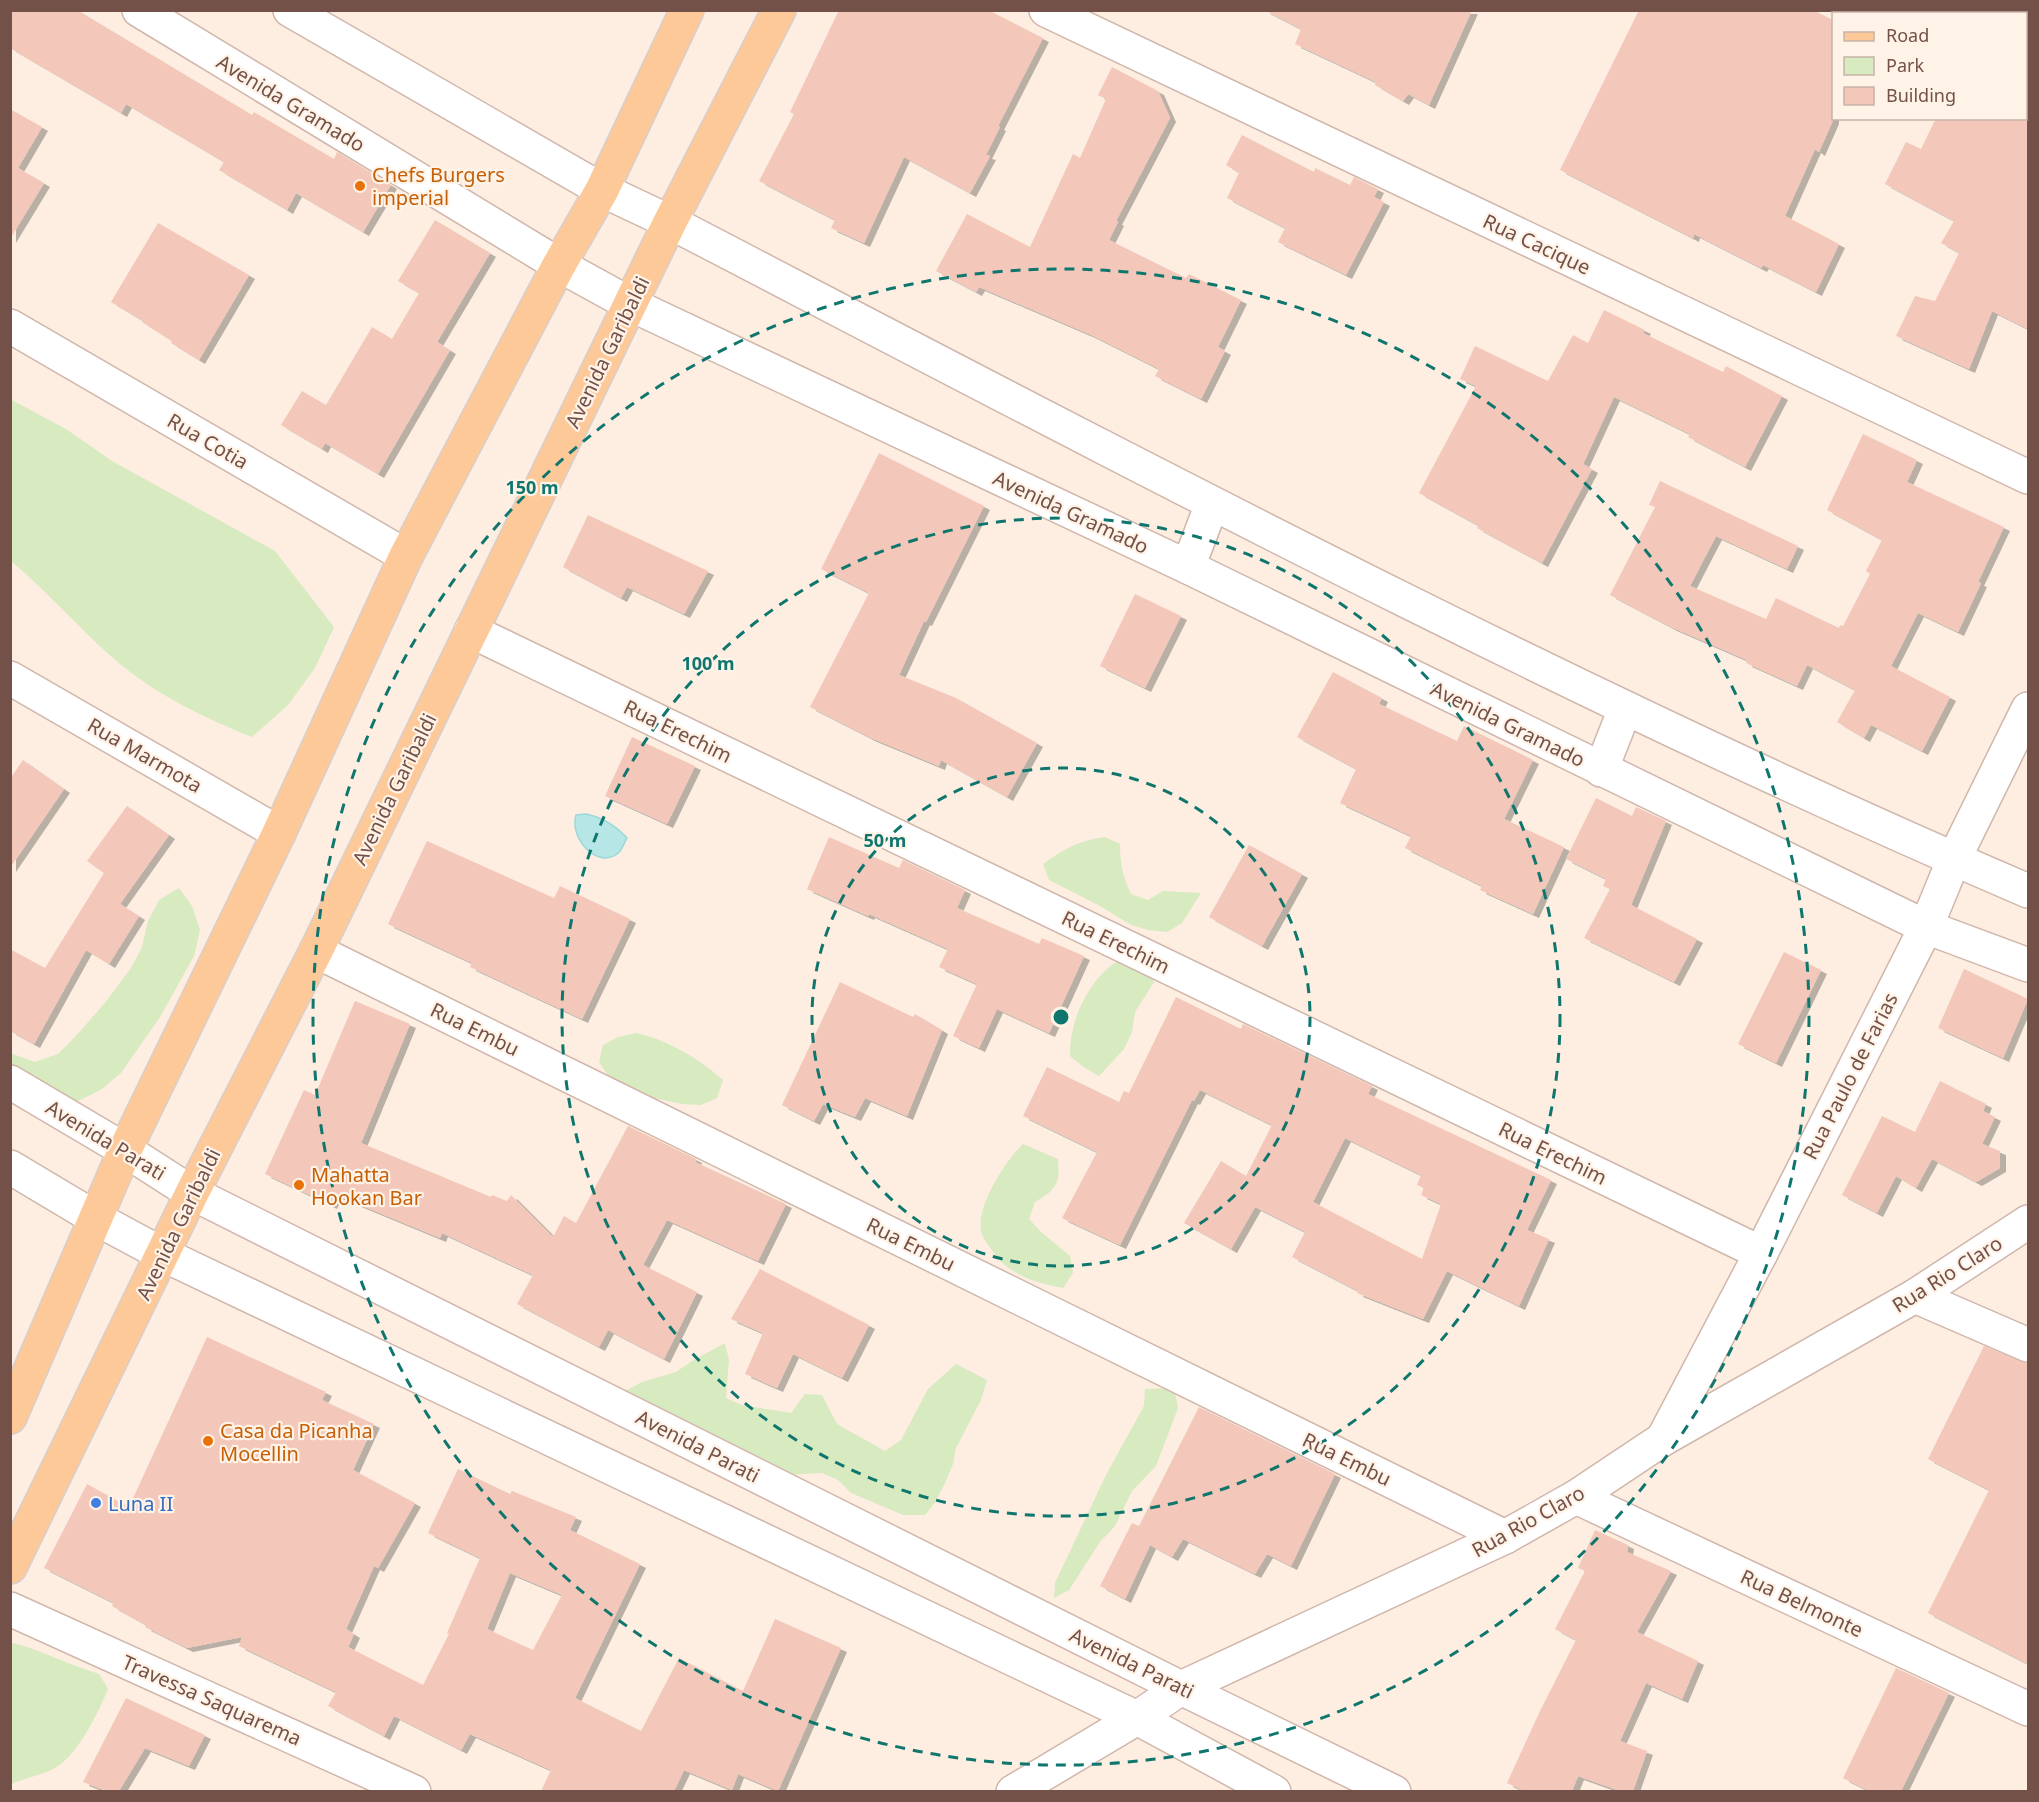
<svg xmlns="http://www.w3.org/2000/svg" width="2039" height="1802" font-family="'Noto Sans',sans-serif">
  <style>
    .green { fill: #d7eac0 }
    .water { fill: #b6e6e6; stroke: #9cd8d8; stroke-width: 1.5 }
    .building { fill: #f3c7b9; fill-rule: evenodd; filter: url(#shadow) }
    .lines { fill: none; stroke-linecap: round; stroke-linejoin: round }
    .minor-casing { stroke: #d0b6ab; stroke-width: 36 }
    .major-casing { stroke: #d8cecc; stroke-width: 36 }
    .minor { stroke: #fff; stroke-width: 33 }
    .major { stroke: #fdc998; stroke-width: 33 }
    .ring { fill: none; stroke: #0f766e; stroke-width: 3; stroke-dasharray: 10 8 }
    .food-dot { fill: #e8710a; stroke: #fff3e8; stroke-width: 2 }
    .shop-dot { fill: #3f7fe0; stroke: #fff3e8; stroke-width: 2 }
    .labels { text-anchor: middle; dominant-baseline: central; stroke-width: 4.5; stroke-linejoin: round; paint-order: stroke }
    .street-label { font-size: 20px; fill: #745148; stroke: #fff3e8 }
    .food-label { font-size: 20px; fill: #c56008; stroke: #fff3e8; text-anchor: start }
    .shop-label { font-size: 20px; fill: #366cbe; stroke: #fff3e8; text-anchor: start }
    .centre { fill: #0f766e; stroke: #fff3e8; stroke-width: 3 }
    .ring-label { font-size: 18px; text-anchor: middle; font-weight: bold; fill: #0f766e; stroke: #fff3e8; stroke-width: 4.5; stroke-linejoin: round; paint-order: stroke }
  </style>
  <defs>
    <filter id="shadow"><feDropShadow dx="6" dy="4" stdDeviation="0" flood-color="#0004"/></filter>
  </defs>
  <rect width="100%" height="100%" fill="#fdeee1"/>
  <g class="green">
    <path d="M 10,399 L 66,429 L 112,461 L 275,551 L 334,627 L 315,668 L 288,705 L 252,737 C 205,718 160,697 120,664 C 82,632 49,593 11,561 Z"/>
    <path d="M 1105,837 L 1120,844 C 1120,863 1123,877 1131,894 L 1148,900 L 1163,891 L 1201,893 L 1182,923 L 1167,932 L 1148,930 L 1131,925 L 1100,906 L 1049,880 L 1043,864 C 1063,849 1080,840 1105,837 Z"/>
    <path d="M 179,888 L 192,906 L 200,930 L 194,956 L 160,1017 L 121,1073 L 102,1089 L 62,1109 L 11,1084 L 10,1053 L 35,1062 L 58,1054 L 74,1038 L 104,1004 L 131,968 L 142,947 L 148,921 L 159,900 Z"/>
    <path d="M 1131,958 L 1146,966 L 1154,982 L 1135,1012 L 1132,1032 L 1124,1049 L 1099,1076 L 1085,1068 L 1070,1056 C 1069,1024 1086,984 1113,964 C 1118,961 1125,960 1131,958 Z"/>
    <path d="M 636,1033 C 668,1040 698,1058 723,1080 L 717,1098 L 701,1105 L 682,1104 L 644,1096 L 609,1077 L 599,1062 L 603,1045 L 618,1037 Z"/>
    <path d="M 1023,1144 L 1058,1159 C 1060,1183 1057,1189 1035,1202 L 1029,1219 L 1041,1232 L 1070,1256 L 1073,1273 L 1063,1288 C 1032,1282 1006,1274 989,1246 C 987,1243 983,1238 982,1234 C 974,1208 1005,1162 1023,1144 Z"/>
    <path d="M 725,1343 L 729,1360 L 726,1398 L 742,1405 L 791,1413 L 805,1394 L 822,1395 L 837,1424 L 885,1451 L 901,1440 L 928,1389 L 956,1364 L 987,1380 L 981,1400 L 956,1448 L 953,1464 L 945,1483 L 936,1501 L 925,1515 L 903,1515 L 851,1493 L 838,1480 L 822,1473 L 786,1475 L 614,1404 L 627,1390 L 642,1382 L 676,1372 L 692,1361 Z"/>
    <path d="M 1174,1388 L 1178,1408 L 1156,1466 L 1132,1491 L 1115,1526 L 1100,1542 L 1069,1590 L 1054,1598 L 1055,1583 L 1106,1475 L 1144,1406 L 1145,1389 Z"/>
    <path d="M 10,1642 C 41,1650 69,1665 99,1674 L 108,1689 C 98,1713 78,1755 55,1768 C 42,1775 25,1778 11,1784 Z"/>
  </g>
  <path class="water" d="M 586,814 C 601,817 616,826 627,838 C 624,843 622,851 617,854 C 597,869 569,838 576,815 Z"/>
  <g class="building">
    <path d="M 10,10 L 77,10 L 252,115 L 254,112 L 334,159 L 337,152 L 391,185 L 363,232 L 296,193 L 287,210 L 219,170 L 224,162 L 126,104 L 121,113 L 10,48 Z"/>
    <path d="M 839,10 L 988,10 L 1043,38 L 998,126 L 1000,127 L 986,155 L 990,156 L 970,193 L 904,157 L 864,243 L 831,228 L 835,220 L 759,181 L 794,114 L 790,112 Z"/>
    <path d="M 1264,10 L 1472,10 L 1429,105 L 1408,94 L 1403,101 L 1375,85 L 1376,82 L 1295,44 L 1301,29 Z"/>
    <path d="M 1639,10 L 1813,10 L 1833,20 L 1833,120 L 1819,152 L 1815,149 L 1785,216 L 1839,244 L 1816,292 L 1763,265 L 1761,268 L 1694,234 L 1693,238 L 1560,170 Z"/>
    <path d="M 1112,67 L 1158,91 L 1170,118 L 1116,221 L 1118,222 L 1109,240 L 1186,278 L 1189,274 L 1241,300 L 1218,347 L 1225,351 L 1201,399 L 1155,376 L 1159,369 L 1089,334 L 979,287 L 976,292 L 936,271 L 967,214 L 1030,247 L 1073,154 L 1080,158 L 1106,99 L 1098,95 Z"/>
    <path d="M 10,109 L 42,127 L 18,168 L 44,183 L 10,239 Z"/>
    <path d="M 1936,118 L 2028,118 L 2028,329 L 1992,311 L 1969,369 L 1896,336 L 1915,296 L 1935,301 L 1959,253 L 1941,243 L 1954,221 L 1885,184 L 1906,142 L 1921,149 Z"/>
    <path d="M 1242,135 L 1314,172 L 1315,168 L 1350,185 L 1354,177 L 1378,189 L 1374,197 L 1384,202 L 1346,275 L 1278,242 L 1285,228 L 1227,198 L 1239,173 L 1226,165 Z"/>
    <path d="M 435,220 L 490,253 L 437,342 L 450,350 L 378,474 L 325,443 L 322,449 L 281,425 L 302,391 L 326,405 L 372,327 L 392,339 L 419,293 L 398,281 Z"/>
    <path d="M 158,223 L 249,275 L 199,360 L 171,343 L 172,341 L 142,322 L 143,321 L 111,302 Z"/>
    <path d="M 1604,310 L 1645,330 L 1643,333 L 1723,372 L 1726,366 L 1782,396 L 1745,467 L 1688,437 L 1690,434 L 1614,397 L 1583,464 L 1592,469 L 1542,563 L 1477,528 L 1479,526 L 1419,493 L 1476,386 L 1460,379 L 1475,346 L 1548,381 L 1573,335 L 1588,343 Z"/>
    <path d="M 1863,434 L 1917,460 L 1907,482 L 2004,527 L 1978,582 L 1981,583 L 1958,632 L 1918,613 L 1891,666 L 1950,697 L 1922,751 L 1871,725 L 1864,738 L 1837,722 L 1855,690 L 1807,665 L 1797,686 L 1746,663 L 1747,660 L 1671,627 L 1610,595 L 1655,507 L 1649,505 L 1660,481 L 1798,546 L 1787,569 L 1716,536 L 1690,586 L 1766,619 L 1776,598 L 1839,628 L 1840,625 L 1843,626 L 1870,574 L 1866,571 L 1882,540 L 1827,510 Z"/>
    <path d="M 879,453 L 984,506 L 926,622 L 924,621 L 899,675 L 956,698 L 1037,743 L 1007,797 L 941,760 L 939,766 L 871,738 L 810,707 L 869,593 L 821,569 Z"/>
    <path d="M 588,515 L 708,571 L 684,614 L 627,587 L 621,598 L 563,567 Z"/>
    <path d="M 1135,594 L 1181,616 L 1145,688 L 1100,666 Z"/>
    <path d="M 1333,672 L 1382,698 L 1379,704 L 1457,741 L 1464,726 L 1533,760 L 1504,819 L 1564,847 L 1533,914 L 1480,890 L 1482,886 L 1405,848 L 1411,836 L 1340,803 L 1356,769 L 1297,737 Z"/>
    <path d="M 632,737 L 695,766 L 667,824 L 605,796 Z"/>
    <path d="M 23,760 L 64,789 L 10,868 L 10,779 Z"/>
    <path d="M 1596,798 L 1632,816 L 1636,807 L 1666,821 L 1631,905 L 1697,939 L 1674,982 L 1584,938 L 1610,889 L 1603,886 L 1606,879 L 1566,859 Z"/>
    <path d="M 127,806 L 169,835 L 120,904 L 139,916 L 109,964 L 86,950 L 34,1044 L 10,1031 L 10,949 L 45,968 L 104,873 L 87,861 Z"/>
    <path d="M 829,837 L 899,868 L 903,860 L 965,890 L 957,908 L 1039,944 L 1042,938 L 1084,956 L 1049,1033 L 997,1009 L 979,1048 L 953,1036 L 977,984 L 939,967 L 948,949 L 869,914 L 868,916 L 807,889 Z"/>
    <path d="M 427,841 L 554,898 L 560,886 L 630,919 L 582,1019 L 470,967 L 472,963 L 388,924 Z"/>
    <path d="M 1249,845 L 1302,874 L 1262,946 L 1209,917 Z"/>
    <path d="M 1784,952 L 1821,970 L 1776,1063 L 1738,1044 Z"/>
    <path d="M 1964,969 L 2028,999 L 2003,1058 L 1938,1028 Z"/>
    <path d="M 840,982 L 913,1017 L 915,1014 L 942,1030 L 907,1116 L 865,1098 L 855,1117 L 823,1104 L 814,1121 L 782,1105 Z"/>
    <path d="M 1176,997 L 1241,1029 L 1243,1024 L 1372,1086 L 1368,1094 L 1551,1180 L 1527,1230 L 1549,1239 L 1519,1306 L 1447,1271 L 1423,1319 L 1357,1293 L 1358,1291 L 1292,1257 L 1305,1232 L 1255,1207 L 1231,1249 L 1184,1223 L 1221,1161 L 1246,1176 L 1272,1125 L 1200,1090 L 1194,1101 L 1192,1100 L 1120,1245 L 1062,1218 L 1097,1152 L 1023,1116 L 1047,1067 L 1119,1102 L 1124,1091 L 1129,1093 ZM 1345,1138 L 1421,1175 L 1417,1185 L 1424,1188 L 1421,1195 L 1441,1204 L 1422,1259 L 1313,1202 Z"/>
    <path d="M 355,1001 L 410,1024 L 361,1143 L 491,1197 L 492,1195 L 507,1201 L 511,1195 L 553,1237 L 564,1216 L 576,1223 L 628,1126 L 696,1159 L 695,1162 L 786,1204 L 758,1261 L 667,1220 L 643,1265 L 697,1292 L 664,1359 L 608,1330 L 599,1347 L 517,1304 L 533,1275 L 442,1233 L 440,1238 L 336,1195 L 331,1205 L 265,1174 L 304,1090 L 315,1095 Z"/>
    <path d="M 1940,1081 L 1986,1104 L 1983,1111 L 1995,1117 L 1982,1144 L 2000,1151 L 2000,1168 L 1976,1182 L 1932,1159 L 1916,1188 L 1896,1176 L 1877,1213 L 1842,1195 L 1882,1116 L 1915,1132 Z"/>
    <path d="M 760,1269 L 869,1325 L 842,1378 L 793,1354 L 777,1388 L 745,1374 L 763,1333 L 731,1319 Z"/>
    <path d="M 207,1337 L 326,1392 L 322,1400 L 374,1424 L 353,1470 L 415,1503 L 378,1568 L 374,1566 L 346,1629 L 354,1634 L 348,1647 L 423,1685 L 449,1634 L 447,1633 L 480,1558 L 428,1533 L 458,1469 L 510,1494 L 512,1491 L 576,1517 L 570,1530 L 640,1564 L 575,1698 L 641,1731 L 679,1658 L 743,1691 L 775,1619 L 841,1648 L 778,1791 L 738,1774 L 732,1790 L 684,1770 L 674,1791 L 541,1791 L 551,1770 L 470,1734 L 461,1750 L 394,1716 L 384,1736 L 328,1706 L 336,1692 L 239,1646 L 242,1637 L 187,1648 L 145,1627 L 146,1625 L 112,1606 L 114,1603 L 44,1568 L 87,1484 L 129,1507 ZM 510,1573 L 562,1595 L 533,1650 L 487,1629 Z"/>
    <path d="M 1984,1346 L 2028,1364 L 2028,1664 L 1928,1613 L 1989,1490 L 1928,1459 Z"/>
    <path d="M 1199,1407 L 1335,1474 L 1291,1566 L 1267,1554 L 1255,1574 L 1183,1539 L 1172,1557 L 1150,1545 L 1125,1599 L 1100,1586 L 1132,1523 L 1139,1526 Z"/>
    <path d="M 1595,1530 L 1628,1545 L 1627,1552 L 1671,1571 L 1637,1632 L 1698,1661 L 1682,1699 L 1646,1683 L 1620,1741 L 1647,1751 L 1633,1791 L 1620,1791 L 1578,1776 L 1572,1791 L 1525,1791 L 1507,1783 L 1540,1711 L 1576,1640 L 1555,1629 L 1585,1571 L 1578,1568 Z"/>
    <path d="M 1896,1668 L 1949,1693 L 1901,1791 L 1869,1791 L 1843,1778 Z"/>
    <path d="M 126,1698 L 205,1735 L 189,1766 L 145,1748 L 119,1791 L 106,1791 L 83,1782 Z"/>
  </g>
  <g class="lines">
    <g class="minor-casing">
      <g id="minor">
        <path d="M 139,10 L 559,265 L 630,304 L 1188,567 L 1926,927 L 2028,965"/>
        <path d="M 290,10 L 602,190 L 670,222 C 1118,455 1564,692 2028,891"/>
        <path d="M 1046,10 L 2028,477"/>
        <path d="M 1870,10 L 1876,14"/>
        <path d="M 2026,86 L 2028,87"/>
        <path d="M 10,326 L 406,556"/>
        <path d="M 1188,567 L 1212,504"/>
        <path d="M 471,631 L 1761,1253"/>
        <path d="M 10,678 L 279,833"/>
        <path d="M 1601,770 L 1625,709"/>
        <path d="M 316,951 L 1505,1537"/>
        <path d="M 10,1082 L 125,1150 L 192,1193 L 1181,1688 L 1394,1792"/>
        <path d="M 10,1167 L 97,1219 L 162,1254 L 1137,1718 L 1274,1792"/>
        <path d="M 1915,1296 L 2028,1345"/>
        <path d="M 1663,1439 L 1761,1253 L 1926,927 L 1954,859 L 2028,709"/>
        <path d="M 1576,1497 L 2028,1709"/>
        <path d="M 10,1609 L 414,1792"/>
        <path d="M 1013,1792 L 1137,1718 L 1181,1688 L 1505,1537 L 1576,1497 L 1663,1439 L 1915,1296 L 2028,1222"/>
      </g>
    </g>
    <g class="major-casing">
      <g id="major">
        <path d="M 10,1417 L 125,1150 L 279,833 L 406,556 L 559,265 L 602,190 L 687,10"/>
        <path d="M 10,1567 L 192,1193 L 316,951 L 670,222 L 779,10"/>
      </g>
    </g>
    <use href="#minor" class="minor"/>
    <use href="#major" class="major"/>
  </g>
  <g class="ring">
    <circle cx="1061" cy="1017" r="249"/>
    <circle cx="1061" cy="1017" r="499"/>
    <circle cx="1061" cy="1017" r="748"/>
  </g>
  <g class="food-dot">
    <circle cx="360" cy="186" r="6"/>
    <circle cx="299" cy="1185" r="6"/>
    <circle cx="208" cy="1441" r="6"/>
  </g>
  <circle class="shop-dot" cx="96" cy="1503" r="6"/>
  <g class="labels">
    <g class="street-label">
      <text transform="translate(291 103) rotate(31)">Avenida Gramado</text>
      <text transform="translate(1537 244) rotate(25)">Rua Cacique</text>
      <text transform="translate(607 352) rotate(-64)">Avenida Garibaldi</text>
      <text transform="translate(208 441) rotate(30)">Rua Cotia</text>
      <text transform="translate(1071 512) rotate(25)">Avenida Gramado</text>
      <text transform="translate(1508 724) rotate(26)">Avenida Gramado</text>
      <text transform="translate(678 731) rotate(26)">Rua Erechim</text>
      <text transform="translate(145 755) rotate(30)">Rua Marmota</text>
      <text transform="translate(394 789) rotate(-64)">Avenida Garibaldi</text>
      <text transform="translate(1116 942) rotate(26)">Rua Erechim</text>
      <text transform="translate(475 1029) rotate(26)">Rua Embu</text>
      <text transform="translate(1850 1076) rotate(-63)">Rua Paulo de Farias</text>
      <text transform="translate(106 1140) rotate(31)">Avenida Parati</text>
      <text transform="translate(1553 1153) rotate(26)">Rua Erechim</text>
      <text transform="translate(178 1224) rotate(-64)">Avenida Garibaldi</text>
      <text transform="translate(911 1244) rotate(26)">Rua Embu</text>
      <text transform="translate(1947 1274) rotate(-32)">Rua Rio Claro</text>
      <text transform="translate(698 1446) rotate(27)">Avenida Parati</text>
      <text transform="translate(1347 1459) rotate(26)">Rua Embu</text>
      <text transform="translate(1528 1521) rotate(-29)">Rua Rio Claro</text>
      <text transform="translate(1802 1603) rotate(25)">Rua Belmonte</text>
      <text transform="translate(1132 1663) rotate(26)">Avenida Parati</text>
      <text transform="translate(212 1700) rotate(24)">Travessa Saquarema</text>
    </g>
    <g class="food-label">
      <text x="372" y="174">Chefs Burgers<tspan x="372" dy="23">imperial</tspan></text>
      <text x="311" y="1174">Mahatta<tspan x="311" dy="23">Hookan Bar</tspan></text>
      <text x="220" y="1430">Casa da Picanha<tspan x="220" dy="23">Mocellin</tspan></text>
    </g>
    <g class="shop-label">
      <text x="108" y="1503">Luna II</text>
    </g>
  </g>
  <circle cx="1061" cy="1017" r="9" class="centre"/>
  <g class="ring-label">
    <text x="532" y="494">150 m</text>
    <text x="708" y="670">100 m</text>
    <text x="885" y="847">50 m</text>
  </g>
  <rect width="2039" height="1802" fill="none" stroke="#745148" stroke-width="24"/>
  <rect x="1832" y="12" width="195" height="108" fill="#fff3e8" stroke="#c7b2a8" stroke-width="1.5"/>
  <rect x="1844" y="32" width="30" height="9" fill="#fdc998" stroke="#c7b2a8" stroke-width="1.5"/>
  <text x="1886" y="42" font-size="18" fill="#745148">Road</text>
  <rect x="1844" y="57" width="30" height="18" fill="#d7eac0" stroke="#c7b2a8" stroke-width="1.5"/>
  <text x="1886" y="72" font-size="18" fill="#745148">Park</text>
  <rect x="1844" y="87" width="30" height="18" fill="#f3c7b9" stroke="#c7b2a8" stroke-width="1.5"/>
  <text x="1886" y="102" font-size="18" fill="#745148">Building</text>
</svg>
